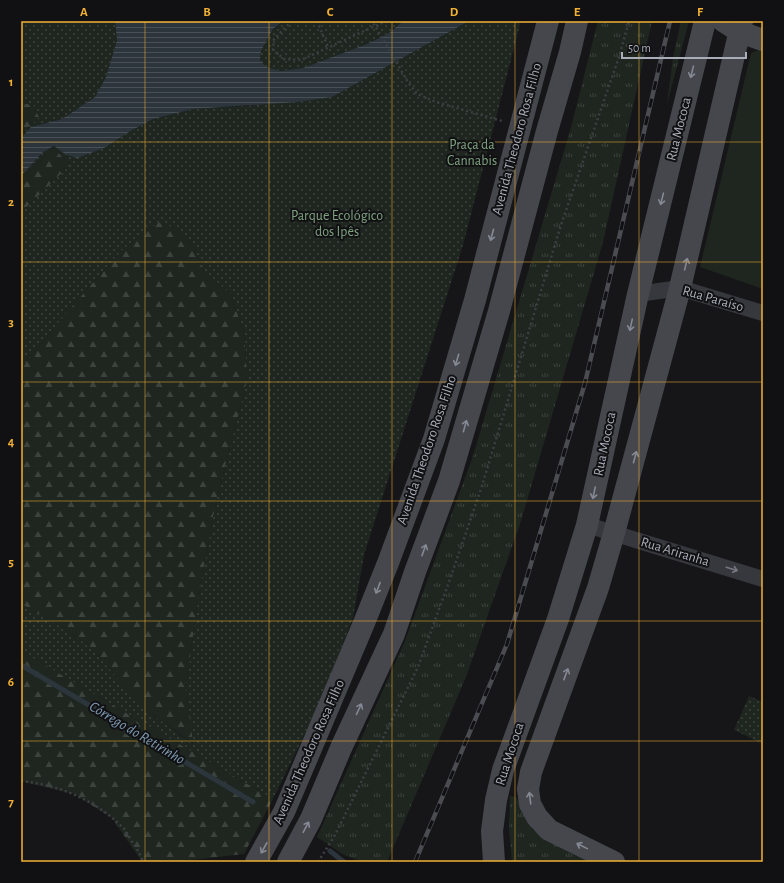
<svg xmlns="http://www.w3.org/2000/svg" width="784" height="883" font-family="'Alegreya Sans',sans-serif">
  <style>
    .grass { fill: url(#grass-tufts) }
    .forest { fill: url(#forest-firs) }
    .park { fill: url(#park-dots) }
    .pitch { fill: #1e261f }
    .water { fill: url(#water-rules) }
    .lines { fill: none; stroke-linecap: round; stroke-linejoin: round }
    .stream { stroke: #2c353c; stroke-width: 5 }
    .path { stroke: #3d3f44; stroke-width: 2.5; stroke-dasharray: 2 3; stroke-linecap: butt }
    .minor { stroke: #37383d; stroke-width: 16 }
    .secondary { stroke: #45474d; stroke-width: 22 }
    .rail-casing { stroke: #4a4c52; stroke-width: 4.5 }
    .rail { stroke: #111113; stroke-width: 3; stroke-dasharray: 9; stroke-linecap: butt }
    .oneway { stroke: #858993 }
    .oneway2 { stroke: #757881 }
    .grid { fill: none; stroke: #f2b134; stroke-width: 1; stroke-opacity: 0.55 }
    .labels { text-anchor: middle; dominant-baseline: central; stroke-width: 4; stroke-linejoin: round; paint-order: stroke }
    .street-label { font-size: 14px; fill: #a8adb8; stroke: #111113 }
    .park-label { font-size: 14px; fill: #7fa381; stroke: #111113 }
    .water-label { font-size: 15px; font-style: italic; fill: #7f9bb3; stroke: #111113 }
    .neatline { fill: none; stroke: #f2b134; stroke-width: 1.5 }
    .grid-label { font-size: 13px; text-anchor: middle; font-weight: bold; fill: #f2b134 }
  </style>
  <defs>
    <pattern id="grass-tufts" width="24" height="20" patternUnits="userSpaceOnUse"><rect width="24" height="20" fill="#1e261f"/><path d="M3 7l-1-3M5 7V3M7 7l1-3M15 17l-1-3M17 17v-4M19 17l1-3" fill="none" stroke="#3c433d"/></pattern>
    <pattern id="forest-firs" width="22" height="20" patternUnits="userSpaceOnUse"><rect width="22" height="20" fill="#1e261f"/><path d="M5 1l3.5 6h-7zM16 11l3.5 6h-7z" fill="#3c433d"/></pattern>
    <pattern id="park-dots" width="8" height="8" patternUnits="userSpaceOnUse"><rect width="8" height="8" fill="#1e261f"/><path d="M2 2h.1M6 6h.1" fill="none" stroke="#3c433d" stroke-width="1.8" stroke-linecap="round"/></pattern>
    <pattern id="water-rules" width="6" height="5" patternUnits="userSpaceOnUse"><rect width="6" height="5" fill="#2c353c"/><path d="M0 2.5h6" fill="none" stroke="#485056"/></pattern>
  </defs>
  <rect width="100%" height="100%" fill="#161618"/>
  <g class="grass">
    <path d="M 598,21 L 652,21 L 603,242 L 521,521 L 466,677 L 387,862 L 364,862 L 344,855 L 317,837 L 405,641 L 473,456 L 570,131 Z"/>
    <path d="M 681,21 L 689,21 L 667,104 L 673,58 Z"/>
    <path d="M 510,796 L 516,797 L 533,830 L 596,862 L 512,862 L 509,829 Z"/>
  </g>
  <g class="forest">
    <path d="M 21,102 L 34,106 L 39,117 L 21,135 Z"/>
    <path d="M 54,148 L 70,165 L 21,213 L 21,179 Z"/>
    <path d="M 159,222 L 179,230 L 193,245 L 203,270 L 231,294 L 245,336 L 247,381 L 216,502 L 198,601 L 186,686 L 194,744 L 145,709 L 89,646 L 47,618 L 21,604 L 21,368 L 73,305 L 122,250 Z"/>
    <path d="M 21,651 L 273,799 L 244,854 L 173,862 L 142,862 L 112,818 L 74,794 L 24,782 L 21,782 Z"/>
  </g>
  <g class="park">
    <path d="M 21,21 L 115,21 L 117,40 L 106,77 L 95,97 L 62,119 L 31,127 L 21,138 L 21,135 L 39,117 L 34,106 L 21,102 Z"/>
    <path d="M 283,21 L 403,21 L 389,33 L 367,44 L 303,68 L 281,71 L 265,67 L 260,60 L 261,51 L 273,29 Z"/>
    <path d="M 469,21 L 521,21 L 463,245 L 364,555 L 353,618 L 321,701 L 273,799 L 21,651 L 21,604 L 47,618 L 89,646 L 145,709 L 193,744 L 186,686 L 198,601 L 216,502 L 247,381 L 245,336 L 231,294 L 203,270 L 193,245 L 179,230 L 159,222 L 122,250 L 73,305 L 21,368 L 21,213 L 70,165 L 54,148 L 21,179 L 21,176 L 43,152 L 55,146 L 65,154 L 129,132 L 153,119 L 193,109 L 245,106 L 332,97 Z"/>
    <path d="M 749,696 L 763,702 L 763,744 L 734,730 Z"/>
  </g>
  <path class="pitch" d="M 761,49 L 763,49 L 763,289 L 700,267 L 751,53 Z"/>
  <path class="water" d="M 115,21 L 283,21 L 273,29 L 261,51 L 260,60 L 266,67 L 281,71 L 303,68 L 367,44 L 389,33 L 403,21 L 469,21 L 332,97 L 297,102 L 193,109 L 153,119 L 129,132 L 104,148 L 77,158 L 65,154 L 54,146 L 43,152 L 21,176 L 21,138 L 31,127 L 62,119 L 95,97 L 106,77 L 117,40 Z"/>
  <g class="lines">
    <g class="stream">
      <path d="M 21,665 L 253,802"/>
      <path d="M 330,851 L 344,862"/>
    </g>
    <g class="path">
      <path d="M 292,21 L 274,39 L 273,50 L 284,59 L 301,60 L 375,26 L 372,21"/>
      <path d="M 317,21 L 328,47"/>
      <path d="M 387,21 L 375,26 L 408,82 L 417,94 L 436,102 L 502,121"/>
      <path d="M 21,781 C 60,785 98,801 125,830 C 128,834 130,839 133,843 C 137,849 141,855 143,862"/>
      <path d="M 318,862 L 335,835 L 418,667 L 450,579 L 481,489 L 560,228 L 619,57 L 629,21"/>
    </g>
    <g class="minor">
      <path d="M 638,294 L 680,288 L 763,313"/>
      <path d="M 587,525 L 763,579"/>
    </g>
    <g class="secondary">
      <path d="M 723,21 L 740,32 L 763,40"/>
      <path d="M 256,862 L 284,812 L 315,739 L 364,623 L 388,563 L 434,439 L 475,300 L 548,21"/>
      <path d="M 288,862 L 311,819 L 341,748 L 394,634 L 415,572 L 449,481 L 499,311 L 547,131 L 570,52 L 577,21"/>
      <path d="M 494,862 L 492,831 L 496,800 L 503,770 L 558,619 L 587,525 L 638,294 L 705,21"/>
      <path d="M 614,862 L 549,830 L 537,817 L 530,804 L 528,789 L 531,772 L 598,588 L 614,533 L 680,288 L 742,21"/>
    </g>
    <g class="rail-casing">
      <path id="rail" d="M 415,862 L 507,644 L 585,383 L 670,21"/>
    </g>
    <use href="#rail" class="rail"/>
  </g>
  <defs><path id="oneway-shaft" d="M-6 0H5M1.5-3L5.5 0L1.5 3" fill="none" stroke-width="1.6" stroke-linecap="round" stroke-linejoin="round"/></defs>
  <g class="oneway">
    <use href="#oneway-shaft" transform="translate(692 72) rotate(104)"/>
    <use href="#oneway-shaft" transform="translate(662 199) rotate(104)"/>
    <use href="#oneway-shaft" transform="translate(492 235) rotate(105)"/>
    <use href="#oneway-shaft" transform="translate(686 264) rotate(-77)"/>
    <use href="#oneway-shaft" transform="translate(631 325) rotate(102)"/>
    <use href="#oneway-shaft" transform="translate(457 360) rotate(106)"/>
    <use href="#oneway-shaft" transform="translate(465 426) rotate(-74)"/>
    <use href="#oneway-shaft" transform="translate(635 457) rotate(-75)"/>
    <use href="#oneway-shaft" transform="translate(594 493) rotate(102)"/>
    <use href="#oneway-shaft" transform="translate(424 550) rotate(-70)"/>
    <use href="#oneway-shaft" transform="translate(378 588) rotate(111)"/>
    <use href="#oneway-shaft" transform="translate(566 674) rotate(-70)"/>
    <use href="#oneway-shaft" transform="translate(359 709) rotate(-65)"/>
    <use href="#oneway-shaft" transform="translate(530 798) rotate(-97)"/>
    <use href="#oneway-shaft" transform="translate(306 827) rotate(-62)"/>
    <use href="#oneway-shaft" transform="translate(582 846) rotate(-154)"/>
    <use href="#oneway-shaft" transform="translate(264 848) rotate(119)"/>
  </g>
  <use class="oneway2" href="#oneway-shaft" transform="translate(732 569) rotate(17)"/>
  <path class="grid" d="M 145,21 L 145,862M 269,21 L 269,862M 392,21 L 392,862M 515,21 L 515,862M 639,21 L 639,862M 21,142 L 763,142M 21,262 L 763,262M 21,382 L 763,382M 21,501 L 763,501M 21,621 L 763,621M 21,741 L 763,741"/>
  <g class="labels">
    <g class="street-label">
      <text transform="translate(679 129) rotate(-76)">Rua Mococa</text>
      <text transform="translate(517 139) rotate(-75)">Avenida Theodoro Rosa Filho</text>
      <text transform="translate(713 299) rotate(16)">Rua Paraíso</text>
      <text transform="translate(605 444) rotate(-78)">Rua Mococa</text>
      <text transform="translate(427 450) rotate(-71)">Avenida Theodoro Rosa Filho</text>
      <text transform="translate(675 552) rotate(17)">Rua Ariranha</text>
      <text transform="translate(309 752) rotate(-66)">Avenida Theodoro Rosa Filho</text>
      <text transform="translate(510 754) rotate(-72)">Rua Mococa</text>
    </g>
    <g class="park-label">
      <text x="472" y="145">Praça da<tspan x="472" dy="16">Cannabis</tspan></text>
      <text x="337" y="216">Parque Ecológico<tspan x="337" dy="16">dos Ipês</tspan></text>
    </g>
    <g class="water-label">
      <text transform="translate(137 733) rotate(31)">Córrego do Retirinho</text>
    </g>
  </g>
  <rect width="784" height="883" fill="none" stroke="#111113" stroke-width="44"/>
  <path d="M622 52v6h124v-6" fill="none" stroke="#a8adb8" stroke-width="2"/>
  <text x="628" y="52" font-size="12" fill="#a8adb8" stroke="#111113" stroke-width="3" paint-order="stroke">50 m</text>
  <rect x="22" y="22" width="740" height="839" class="neatline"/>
  <g class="grid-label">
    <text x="84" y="16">A</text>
    <text x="207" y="16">B</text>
    <text x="330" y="16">C</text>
    <text x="454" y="16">D</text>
    <text x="577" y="16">E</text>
    <text x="700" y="16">F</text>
    <text x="11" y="86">1</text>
    <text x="11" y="206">2</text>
    <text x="11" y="326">3</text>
    <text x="11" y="446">4</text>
    <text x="11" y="566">5</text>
    <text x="11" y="686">6</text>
    <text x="11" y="806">7</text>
  </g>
</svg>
